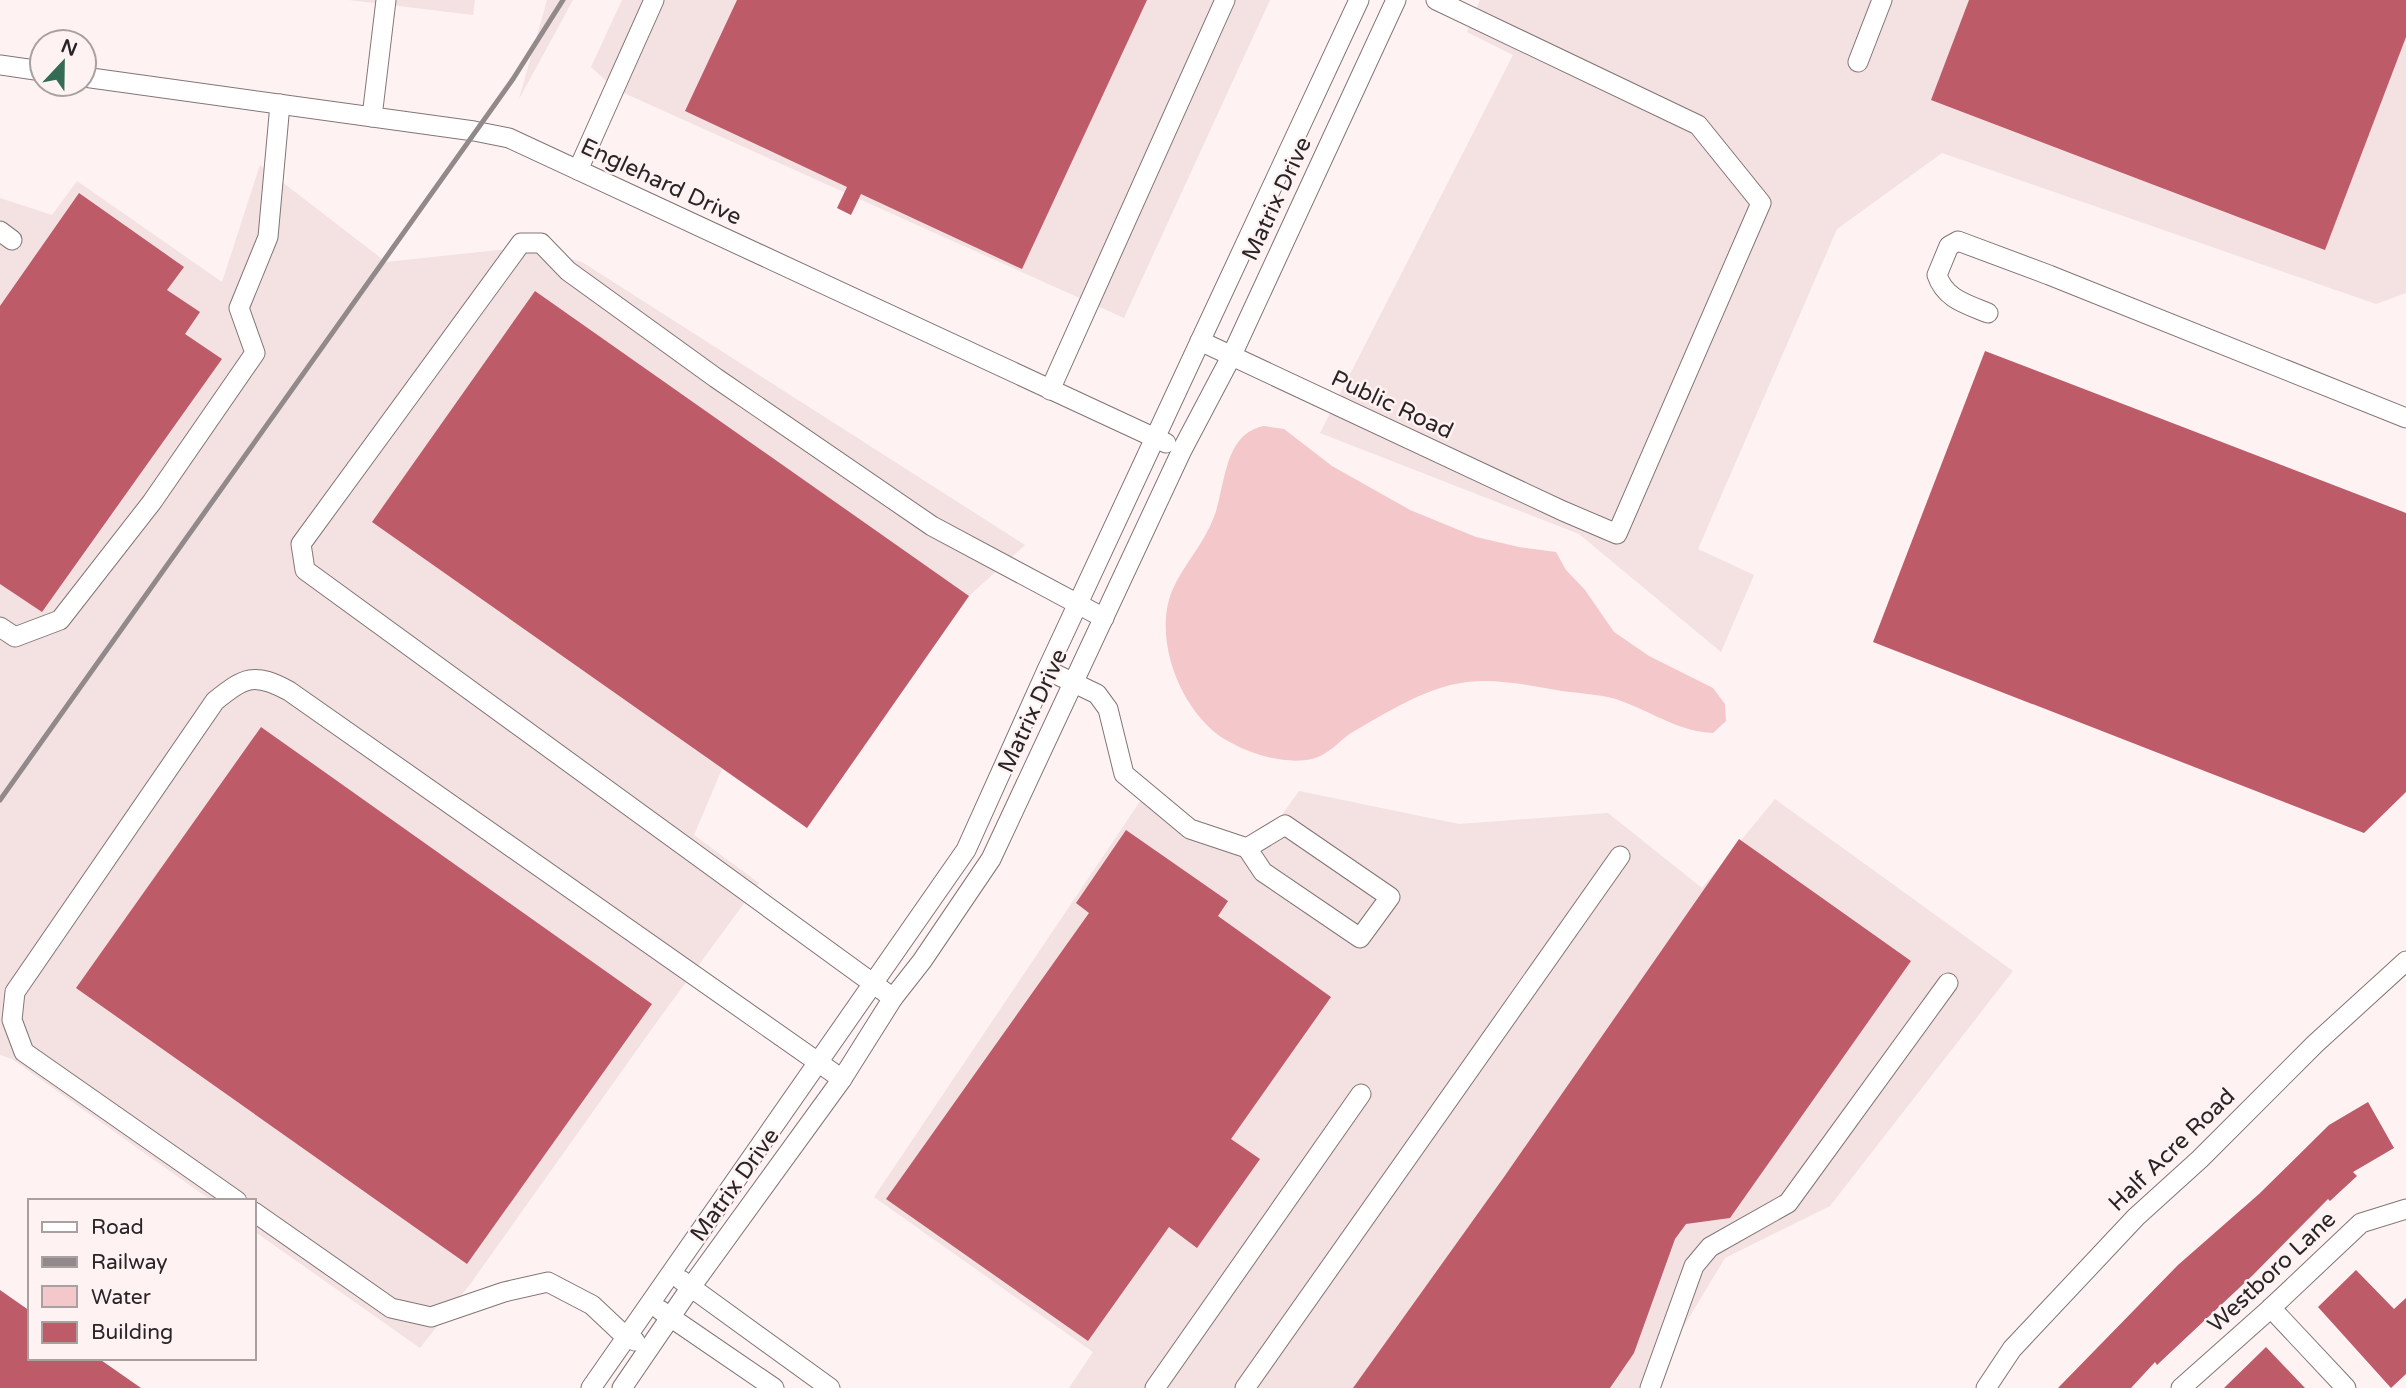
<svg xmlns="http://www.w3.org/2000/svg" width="2406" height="1388" font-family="'Varela Round',sans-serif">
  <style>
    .built { fill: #f4e1e2 }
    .water { fill: #f4c7cb }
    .building { fill: #bd5b68 }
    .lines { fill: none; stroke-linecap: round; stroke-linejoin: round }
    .minor-casing { stroke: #827576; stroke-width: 21 }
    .minor { stroke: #fff; stroke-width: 19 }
    .rail { stroke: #92898a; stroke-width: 5 }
    .labels { text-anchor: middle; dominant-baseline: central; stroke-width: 5; stroke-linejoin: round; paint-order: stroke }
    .street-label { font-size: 23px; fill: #2a2525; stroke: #fef2f3 }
  </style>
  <rect width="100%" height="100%" fill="#fef2f3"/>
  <g class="built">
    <path d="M 349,0 L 475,0 L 473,15 Z"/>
    <path d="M 547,0 L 573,0 L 519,99 Z"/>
    <path d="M 622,0 L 1270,0 L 1124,318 L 615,89 L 591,67 Z"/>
    <path d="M 1480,0 L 2406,0 L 2406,293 L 2376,304 L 1942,153 L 1837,229 L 1698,549 L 1754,575 L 1721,652 L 1579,534 L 1320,433 L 1513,55 L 1467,32 Z"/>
    <path d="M 260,165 L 386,262 L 527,247 L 582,262 L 1025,545 L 969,596 L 807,828 L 722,769 L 694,835 L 759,883 L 656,1023 L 471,1283 L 420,1348 L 254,1231 L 254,1201 L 212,1201 L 12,1059 L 0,1055 L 0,198 L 52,215 L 77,181 L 222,282 Z"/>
    <path d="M 1147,791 L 1250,860 L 1299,791 L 1459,824 L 1608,813 L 1702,888 L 1775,799 L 2013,971 L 1830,1206 L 1725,1258 L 1667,1354 L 1657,1388 L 1069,1388 L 1093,1352 L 874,1197 Z"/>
  </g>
  <path class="water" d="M 1264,426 L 1284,429 L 1332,466 L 1410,510 L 1476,537 L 1519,547 L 1556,552 L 1566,570 L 1585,590 L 1614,632 L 1649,656 L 1713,688 L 1725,704 L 1726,721 L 1713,733 C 1681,732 1653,713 1624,702 C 1604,694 1583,694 1562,691 C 1531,686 1498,678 1467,682 C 1426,687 1386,713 1351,733 C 1339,741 1327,756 1312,759 C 1284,765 1250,754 1226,740 C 1182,714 1152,640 1172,591 C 1183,565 1204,544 1214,517 C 1226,486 1223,434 1264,426 Z"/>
  <g class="building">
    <path d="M 737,0 L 1147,0 L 1022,269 L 861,194 L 851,215 L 837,208 L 847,187 L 685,111 Z"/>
    <path d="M 1969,0 L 2406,0 L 2406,37 L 2325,250 L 1931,100 Z"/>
    <path d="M 79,193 L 184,267 L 167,290 L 200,312 L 185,334 L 222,359 L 42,612 L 0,584 L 0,306 Z"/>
    <path d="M 535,291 L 969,596 L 807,828 L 372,522 Z"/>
    <path d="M 1985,351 L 2406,513 L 2406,792 L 2364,833 L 1873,642 Z"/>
    <path d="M 261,727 L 652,1004 L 467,1264 L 76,988 Z"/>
    <path d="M 1126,830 L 1228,901 L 1218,916 L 1331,997 L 1231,1139 L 1260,1159 L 1197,1248 L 1169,1227 L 1088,1341 L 886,1199 L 1089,913 L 1076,903 Z"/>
    <path d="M 1739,839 L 1911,961 L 1730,1218 L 1686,1224 L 1675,1239 L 1634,1353 L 1610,1388 L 1353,1388 L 1504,1177 Z"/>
    <path d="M 2368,1102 L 2394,1148 L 2353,1172 L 2357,1176 L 2330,1201 L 2328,1199 L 2253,1275 L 2157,1365 L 2155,1362 L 2131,1388 L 2058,1388 L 2178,1265 L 2259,1194 L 2329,1125 Z"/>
    <path d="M 2356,1270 L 2394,1309 L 2406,1298 L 2406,1374 L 2391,1388 L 2318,1307 Z"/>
    <path d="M 0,1290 L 30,1311 L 30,1358 L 98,1358 L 141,1388 L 0,1388 Z"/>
    <path d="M 2266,1347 L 2305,1388 L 2224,1388 Z"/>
  </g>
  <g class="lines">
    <g class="minor-casing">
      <g id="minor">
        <path d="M 1858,62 L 1882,0"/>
        <path d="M 0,65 L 42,71"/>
        <path d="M 84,77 L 474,131 L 509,138 L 1166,443"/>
        <path d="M 372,117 L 386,0"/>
        <path d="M 578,170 L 654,0"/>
        <path d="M 0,231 L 12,240"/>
        <path d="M 1988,313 C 1966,304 1945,299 1937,275 L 1949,246 L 1958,241 L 2049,275 L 2406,418"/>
        <path d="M 1200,341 L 1563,511 L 1617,534 L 1761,203 L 1698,125 L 1436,0"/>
        <path d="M 1050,390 L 1225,0"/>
        <path d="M 0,627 L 15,637 L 60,620 L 152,502 L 255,353 L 239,308 L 268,237 L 280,104"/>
        <path d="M 1047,670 L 1097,694 L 1108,709 L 1124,774 L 1190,829 L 1247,848 L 1285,825 L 1390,897 L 1360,938 L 1263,872 L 1247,848"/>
        <path d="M 893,998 L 305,570 L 301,544 L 521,243 L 541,243 L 568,271 L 716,378 L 932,526 L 1104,618"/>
        <path d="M 237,1201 L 24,1052 L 12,1020 L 15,992 L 215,701 C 245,677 254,672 289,691 L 842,1079"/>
        <path d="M 254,1212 L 391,1308 L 431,1317 L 504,1292 L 548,1282 L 592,1305 L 626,1337 L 635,1341"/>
        <path d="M 681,1280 L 830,1388"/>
        <path d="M 2271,1308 L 2346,1388"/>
        <path d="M 660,1310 L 774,1388"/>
        <path d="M 591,1388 L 966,850 L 1047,670 L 1359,0"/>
        <path d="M 622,1388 L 691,1287 L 842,1079 L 893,998 L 922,961 L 991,859 L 1182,450 L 1231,357 L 1396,0"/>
        <path d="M 1155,1388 L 1361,1094"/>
        <path d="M 1245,1388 L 1620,856"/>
        <path d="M 1650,1388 L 1694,1266 L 1710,1247 L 1788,1203 L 1948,983"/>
        <path d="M 1986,1388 L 2012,1349 L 2136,1217 L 2200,1159 L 2315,1044 L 2406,961"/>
        <path d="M 2181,1388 L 2271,1308 L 2361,1223 L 2406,1209"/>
      </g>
    </g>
    <use href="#minor" class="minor"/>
    <path class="rail" d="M 0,800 L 513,79 L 563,0"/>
  </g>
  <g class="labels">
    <g class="street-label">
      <text transform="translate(661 182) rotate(25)">Englehard Drive</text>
      <text transform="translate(1277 199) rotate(-65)">Matrix Drive</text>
      <text transform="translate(1392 405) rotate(25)">Public Road</text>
      <text transform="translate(1033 711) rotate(-65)">Matrix Drive</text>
      <text transform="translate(2172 1150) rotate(-44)">Half Acre Road</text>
      <text transform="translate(735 1185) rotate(-54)">Matrix Drive</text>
      <text transform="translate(2272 1272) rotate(-43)">Westboro Lane</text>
    </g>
  </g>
  <rect x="28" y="1199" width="228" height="161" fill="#fef2f3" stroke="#a9a0a1" stroke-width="2"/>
  <rect x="42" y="1222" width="35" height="10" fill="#ffffff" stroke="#a9a0a1" stroke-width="2"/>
  <text x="91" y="1234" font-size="21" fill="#2a2525">Road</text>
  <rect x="42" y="1257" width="35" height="10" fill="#92898a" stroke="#a9a0a1" stroke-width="2"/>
  <text x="91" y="1269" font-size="21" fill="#2a2525">Railway</text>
  <rect x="42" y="1286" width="35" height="21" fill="#f4c7cb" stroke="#a9a0a1" stroke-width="2"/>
  <text x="91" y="1304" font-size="21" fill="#2a2525">Water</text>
  <rect x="42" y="1322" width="35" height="21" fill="#bd5b68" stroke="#a9a0a1" stroke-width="2"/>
  <text x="91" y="1339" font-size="21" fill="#2a2525">Building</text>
  <g transform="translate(63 63) rotate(22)"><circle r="33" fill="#fef2f3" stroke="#a9a0a1" stroke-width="2"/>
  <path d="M0-5L12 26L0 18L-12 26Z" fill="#346c53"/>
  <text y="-10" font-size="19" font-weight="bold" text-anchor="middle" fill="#2a2525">N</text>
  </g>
</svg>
